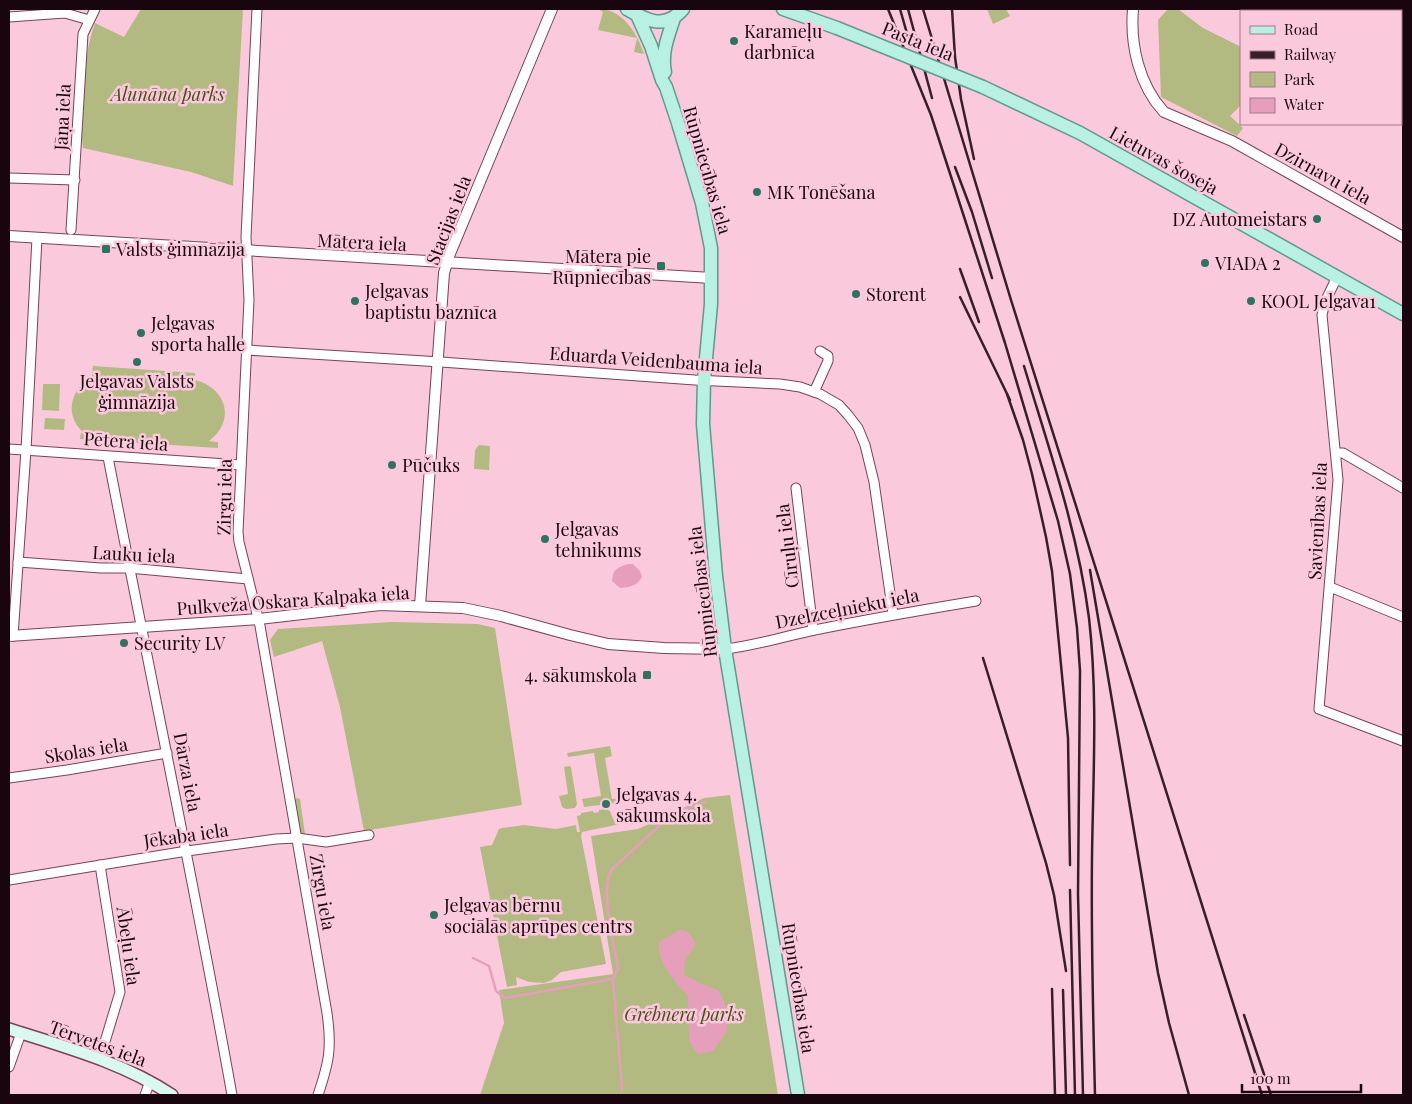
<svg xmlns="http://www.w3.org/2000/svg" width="1412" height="1104" font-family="'Playfair Display',serif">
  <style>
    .green { fill: #b3ba81 }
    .water { fill: #e59fba }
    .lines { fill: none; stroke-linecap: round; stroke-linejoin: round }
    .stream { stroke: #e59fba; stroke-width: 2.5 }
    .minor-casing { stroke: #774358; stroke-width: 11 }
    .tertiary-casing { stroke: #774358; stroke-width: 12 }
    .secondary-casing { stroke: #774358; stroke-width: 14 }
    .primary-casing { stroke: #61998b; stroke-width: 15 }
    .minor { stroke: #fff; stroke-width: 9 }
    .tertiary { stroke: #fff; stroke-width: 10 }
    .secondary { stroke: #dbf8f0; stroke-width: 11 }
    .primary { stroke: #b8f1e2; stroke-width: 12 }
    .rail { stroke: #371f29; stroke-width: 2.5 }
    .primary-bridge-casing { stroke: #61998b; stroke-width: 15; stroke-linecap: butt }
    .primary-bridge { stroke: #b8f1e2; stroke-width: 12 }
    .poi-dot { fill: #307161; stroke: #fbc9dc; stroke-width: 2 }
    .labels { text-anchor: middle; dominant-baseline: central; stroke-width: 5; stroke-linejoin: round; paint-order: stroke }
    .poi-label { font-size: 18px; fill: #19050e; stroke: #fbc9dc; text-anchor: start }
    .street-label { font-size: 18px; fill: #19050e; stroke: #fbc9dc }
    .park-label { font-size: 18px; font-style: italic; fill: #494e1b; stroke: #fbc9dc }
  </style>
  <rect width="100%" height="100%" fill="#fbc9dc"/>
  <g class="green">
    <path d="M 141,9 L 243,9 L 233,186 L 191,172 L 83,148 C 79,113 83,56 95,23 L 124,37 Z"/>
    <path d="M 598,9 C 623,9 637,33 644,54 L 634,52 L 637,38 L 598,30 L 603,12 Z"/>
    <path d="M 987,9 L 1006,9 L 1010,16 L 993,24 Z"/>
    <path d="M 1168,9 L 1178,9 L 1203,28 L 1241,47 L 1241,105 L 1230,116 L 1243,128 L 1237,136 L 1161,97 L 1158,20 Z"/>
    <path d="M 93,366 L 195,373 L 195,380 C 227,388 236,421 209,441 L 218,442 L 218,448 L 80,439 L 81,433 L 84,433 C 63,415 71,389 92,376 Z"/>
    <path d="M 43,384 L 60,384 L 59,411 L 42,410 Z"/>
    <path d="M 45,418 L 65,419 L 64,430 L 44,429 Z"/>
    <path d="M 479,445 L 490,446 L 489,470 L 474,469 L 475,450 Z"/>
    <path d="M 392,622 L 478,624 L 495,628 L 522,805 L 364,831 L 340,707 L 322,641 L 274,657 L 270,640 L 278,629 Z"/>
    <path d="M 610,746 L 612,756 L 605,758 L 612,799 L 623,798 L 624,802 L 584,807 L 582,799 L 601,796 L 594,753 L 568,757 L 567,753 Z"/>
    <path d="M 569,766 L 571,767 L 577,804 L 575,808 L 566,809 L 562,807 L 559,796 L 568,794 L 564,767 Z"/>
    <path d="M 730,795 L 778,1095 L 480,1095 L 504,1023 L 499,990 L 613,974 L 591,836 L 638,829 L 704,798 Z"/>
    <path d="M 297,798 L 300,799 L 305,834 L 311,837 L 316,836 L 317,839 L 303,836 L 300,831 L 294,800 Z"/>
    <path d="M 599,810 L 606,809 L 610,811 L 614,821 L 630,818 L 630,822 L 582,832 L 581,836 L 606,964 L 561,972 L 552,980 L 544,983 L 529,982 L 516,977 L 517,985 L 507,987 L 480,847 L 492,845 L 499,829 L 502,828 L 524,825 L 556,829 L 576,825 L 577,832 L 580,832 L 577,816 L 581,815 L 581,813 L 593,811 L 594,813 L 599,812 Z"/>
  </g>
  <g class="water">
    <path d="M 628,564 L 633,564 L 640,571 L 642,577 C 637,586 630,587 620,588 L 612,581 C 612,570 618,567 628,564 Z"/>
    <path d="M 680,930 L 687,931 L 696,943 L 685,961 L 684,975 L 704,985 L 718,990 L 729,1012 L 726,1033 L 713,1051 L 698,1054 L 689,1041 L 688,996 C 675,981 657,964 659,942 Z"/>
  </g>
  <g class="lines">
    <g class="stream">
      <path d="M 473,958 L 489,966 L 496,991 L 505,998 L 613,979 L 618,969 C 614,942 600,894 611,870 L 668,818 L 679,811 L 705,802"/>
      <path d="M 613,979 L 622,1090"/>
    </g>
    <g class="minor-casing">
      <g id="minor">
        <path d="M 257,9 L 246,237 L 249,300 L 238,532 L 239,542 L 260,626 L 327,1013 C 332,1049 329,1062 318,1095"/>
        <path d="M 9,17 L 65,13 L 89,20"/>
        <path d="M 9,178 L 75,180"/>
        <path d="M 71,230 L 83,34 L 95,9"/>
        <path d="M 1337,277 L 1325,302 L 1322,315 L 1338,480 L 1319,709 L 1403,741"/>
        <path d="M 246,350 L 441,362 L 695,380 L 780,384 L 800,387 L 820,394 L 839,405 L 848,415 L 858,428 L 865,445 L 874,482 L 893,614"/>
        <path d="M 814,392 L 828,361 L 828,356 L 820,351"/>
        <path d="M 9,449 L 241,465"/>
        <path d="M 1337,453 L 1343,453 L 1403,488"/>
        <path d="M 108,457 C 149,670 194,882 232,1095"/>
        <path d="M 796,488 L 813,630"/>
        <path d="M 18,562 L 101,568 L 129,568 L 248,579"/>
        <path d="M 1330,587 L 1403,617"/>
        <path d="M 13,636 L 26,450 L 37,238"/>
        <path d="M 725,649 C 755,646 785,636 815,630 C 868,619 922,610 976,601"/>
        <path d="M 9,778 L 67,770 L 167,753"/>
        <path d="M 100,865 L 120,992 L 100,1058"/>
        <path d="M 9,880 L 187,851 L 276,839 L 297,838 L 326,842 L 369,835"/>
        <path d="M 9,1067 L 21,1033"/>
        <path d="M 145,1095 L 150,1081"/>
      </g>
    </g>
    <g class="tertiary-casing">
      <g id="tertiary">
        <path d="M 1133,9 C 1130,45 1139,85 1164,112 L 1232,141 L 1403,237"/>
        <path d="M 9,236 L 712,278"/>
        <path d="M 420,606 L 444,273 L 449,256 L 552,9"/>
        <path d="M 9,636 L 259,619 L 380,605 L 463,608 L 501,616 L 570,635 L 608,644 L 664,648 L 725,649"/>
      </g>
    </g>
    <g class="secondary-casing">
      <path id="secondary" d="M 9,1029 C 65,1047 122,1062 172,1095"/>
    </g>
    <g class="primary-casing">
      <g id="primary">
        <path d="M 627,9 C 647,21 665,30 683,9"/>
        <path d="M 783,9 L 837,28"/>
        <path d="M 637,15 L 651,46 L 662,80 L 666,87 L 678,123 L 702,203 L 711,248 L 711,304 L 704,380 L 703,424 L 716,576 L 725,649 L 798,1095"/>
        <path d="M 665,72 C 661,53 668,37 674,18"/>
        <path d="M 983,87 L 1080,133 L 1403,314"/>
      </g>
    </g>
    <use href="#minor" class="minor"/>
    <use href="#tertiary" class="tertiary"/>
    <use href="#secondary" class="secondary"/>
    <use href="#primary" class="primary"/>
    <g class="rail">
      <path d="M 888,9 L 931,115 L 1005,343 L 1058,521 L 1070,574 L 1077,628 L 1080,671 L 1078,894 L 1083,1095"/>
      <path d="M 900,9 L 908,37"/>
      <path d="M 908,9 L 932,98"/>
      <path d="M 923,9 L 1011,300 L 1262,1095"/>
      <path d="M 952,9 L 955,57 L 961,99 L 974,159"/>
      <path d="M 955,167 L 972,212 L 992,278"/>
      <path d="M 960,269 L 979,322"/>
      <path d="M 960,297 L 1010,400"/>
      <path d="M 1024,366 C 1049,449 1078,532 1089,618 C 1098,697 1093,778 1092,857 C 1091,936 1093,1016 1095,1095"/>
      <path d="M 1007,394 L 1023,440 L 1032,474 L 1046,537 L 1052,571 L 1068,738 L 1070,865"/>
      <path d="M 1090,570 L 1158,973 L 1169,1023 L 1189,1095"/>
      <path d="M 983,658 L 1046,863 L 1054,895 L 1066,971"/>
      <path d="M 1070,890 L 1075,1095"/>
      <path d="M 1052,989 L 1055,1095"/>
      <path d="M 1063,990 L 1066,1095"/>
      <path d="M 1244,1015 L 1271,1095"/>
    </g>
    <g class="primary-bridge-casing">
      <path id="primary-bridge" d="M 837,28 L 983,87"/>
    </g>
    <use href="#primary-bridge" class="primary-bridge"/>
  </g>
  <g class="poi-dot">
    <circle cx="734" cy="41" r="5"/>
    <circle cx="757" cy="192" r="5"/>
    <circle cx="1317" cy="219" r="5"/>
    <rect x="101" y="244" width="10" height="10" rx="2.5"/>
    <circle cx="1205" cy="263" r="5"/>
    <rect x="656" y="261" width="10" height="10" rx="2.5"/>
    <circle cx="856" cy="294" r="5"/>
    <circle cx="355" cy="301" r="5"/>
    <circle cx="1251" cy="301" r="5"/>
    <circle cx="141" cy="333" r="5"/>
    <circle cx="137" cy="362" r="5"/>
    <circle cx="392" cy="465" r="5"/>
    <circle cx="545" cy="539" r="5"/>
    <circle cx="124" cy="643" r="5"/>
    <rect x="642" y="670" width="10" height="10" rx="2.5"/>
    <circle cx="606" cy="804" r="5"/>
    <circle cx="434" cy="915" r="5"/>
  </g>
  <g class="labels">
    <g class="poi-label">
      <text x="744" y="31">Karameļu<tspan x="744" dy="21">darbnīca</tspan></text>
      <text x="767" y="192">MK Tonēšana</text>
      <text x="1307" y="219" text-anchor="end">DZ Automeistars</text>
      <text x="116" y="249">Valsts ģimnāzija</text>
      <text x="651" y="256" text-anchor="end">Mātera pie<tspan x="651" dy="21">Rūpniecības</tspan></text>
      <text x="1215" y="263">VIADA 2</text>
      <text x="365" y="291">Jelgavas<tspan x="365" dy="21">baptistu baznīca</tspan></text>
      <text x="866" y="294">Storent</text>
      <text x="1261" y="301">KOOL Jelgava1</text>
      <text x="151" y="323">Jelgavas<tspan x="151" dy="21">sporta halle</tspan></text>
      <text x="137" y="381" text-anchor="middle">Jelgavas Valsts<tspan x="137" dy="21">ģimnāzija</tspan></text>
      <text x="402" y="465">Pūčuks</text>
      <text x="555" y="529">Jelgavas<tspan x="555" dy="21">tehnikums</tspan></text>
      <text x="134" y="643">Security LV</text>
      <text x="637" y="675" text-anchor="end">4. sākumskola</text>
      <text x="616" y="794">Jelgavas 4.<tspan x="616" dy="21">sākumskola</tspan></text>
      <text x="444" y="905">Jelgavas bērnu<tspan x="444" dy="21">sociālās aprūpes centrs</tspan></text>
    </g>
    <g class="street-label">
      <text transform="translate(918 41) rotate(22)">Pasta iela</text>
      <text transform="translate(62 117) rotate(-87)">Jāņa iela</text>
      <text transform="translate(1164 160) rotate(29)">Lietuvas šoseja</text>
      <text transform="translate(708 170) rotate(74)">Rūpniecības iela</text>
      <text transform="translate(1323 173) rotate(29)">Dzirnavu iela</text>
      <text transform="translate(448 220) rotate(-69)">Stacijas iela</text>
      <text transform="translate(362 242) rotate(3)">Mātera iela</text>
      <text transform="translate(656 360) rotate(4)">Eduarda Veidenbauma iela</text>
      <text transform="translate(126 441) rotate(4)">Pētera iela</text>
      <text transform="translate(224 497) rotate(-89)">Zirgu iela</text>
      <text transform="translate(1317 521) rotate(-87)">Savienības iela</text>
      <text transform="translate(787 546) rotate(-97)">Cīruļu iela</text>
      <text transform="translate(134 554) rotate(3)">Lauku iela</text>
      <text transform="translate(702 592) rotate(-97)">Rūpniecības iela</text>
      <text transform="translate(293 600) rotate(-4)">Pulkveža Oskara Kalpaka iela</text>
      <text transform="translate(847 608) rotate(-11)">Dzelzceļnieku iela</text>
      <text transform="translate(86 750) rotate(-9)">Skolas iela</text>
      <text transform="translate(188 772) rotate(79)">Dārza iela</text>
      <text transform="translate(186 835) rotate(-8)">Jēkaba iela</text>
      <text transform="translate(323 892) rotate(80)">Zirgu iela</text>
      <text transform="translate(129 946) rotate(82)">Ābeļu iela</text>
      <text transform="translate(799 988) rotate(81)">Rūpniecības iela</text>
      <text transform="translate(98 1043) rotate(20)">Tērvetes iela</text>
    </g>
    <g class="park-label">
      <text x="168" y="94">Alunāna parks</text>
      <text x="684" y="1014">Grēbnera parks</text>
    </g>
  </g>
  <rect width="1412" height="1104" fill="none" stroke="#19050e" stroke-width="20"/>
  <rect x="1240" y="10" width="162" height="115" fill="#fbc9dc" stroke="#a17b8a"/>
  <rect x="1250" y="26" width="25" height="8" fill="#b8f1e2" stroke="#a17b8a"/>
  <text x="1284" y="35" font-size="15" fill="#19050e">Road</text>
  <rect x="1250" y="51" width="25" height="8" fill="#371f29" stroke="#a17b8a"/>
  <text x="1284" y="60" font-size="15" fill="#19050e">Railway</text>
  <rect x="1250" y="72" width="25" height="15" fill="#b3ba81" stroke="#a17b8a"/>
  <text x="1284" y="85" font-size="15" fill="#19050e">Park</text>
  <rect x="1250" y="98" width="25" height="15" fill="#e59fba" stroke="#a17b8a"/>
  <text x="1284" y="110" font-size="15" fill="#19050e">Water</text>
  <path d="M1242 1084v8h119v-8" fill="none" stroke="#19050e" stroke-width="2.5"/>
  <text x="1250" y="1084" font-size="15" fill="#19050e" stroke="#fbc9dc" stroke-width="4" paint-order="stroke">100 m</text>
</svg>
